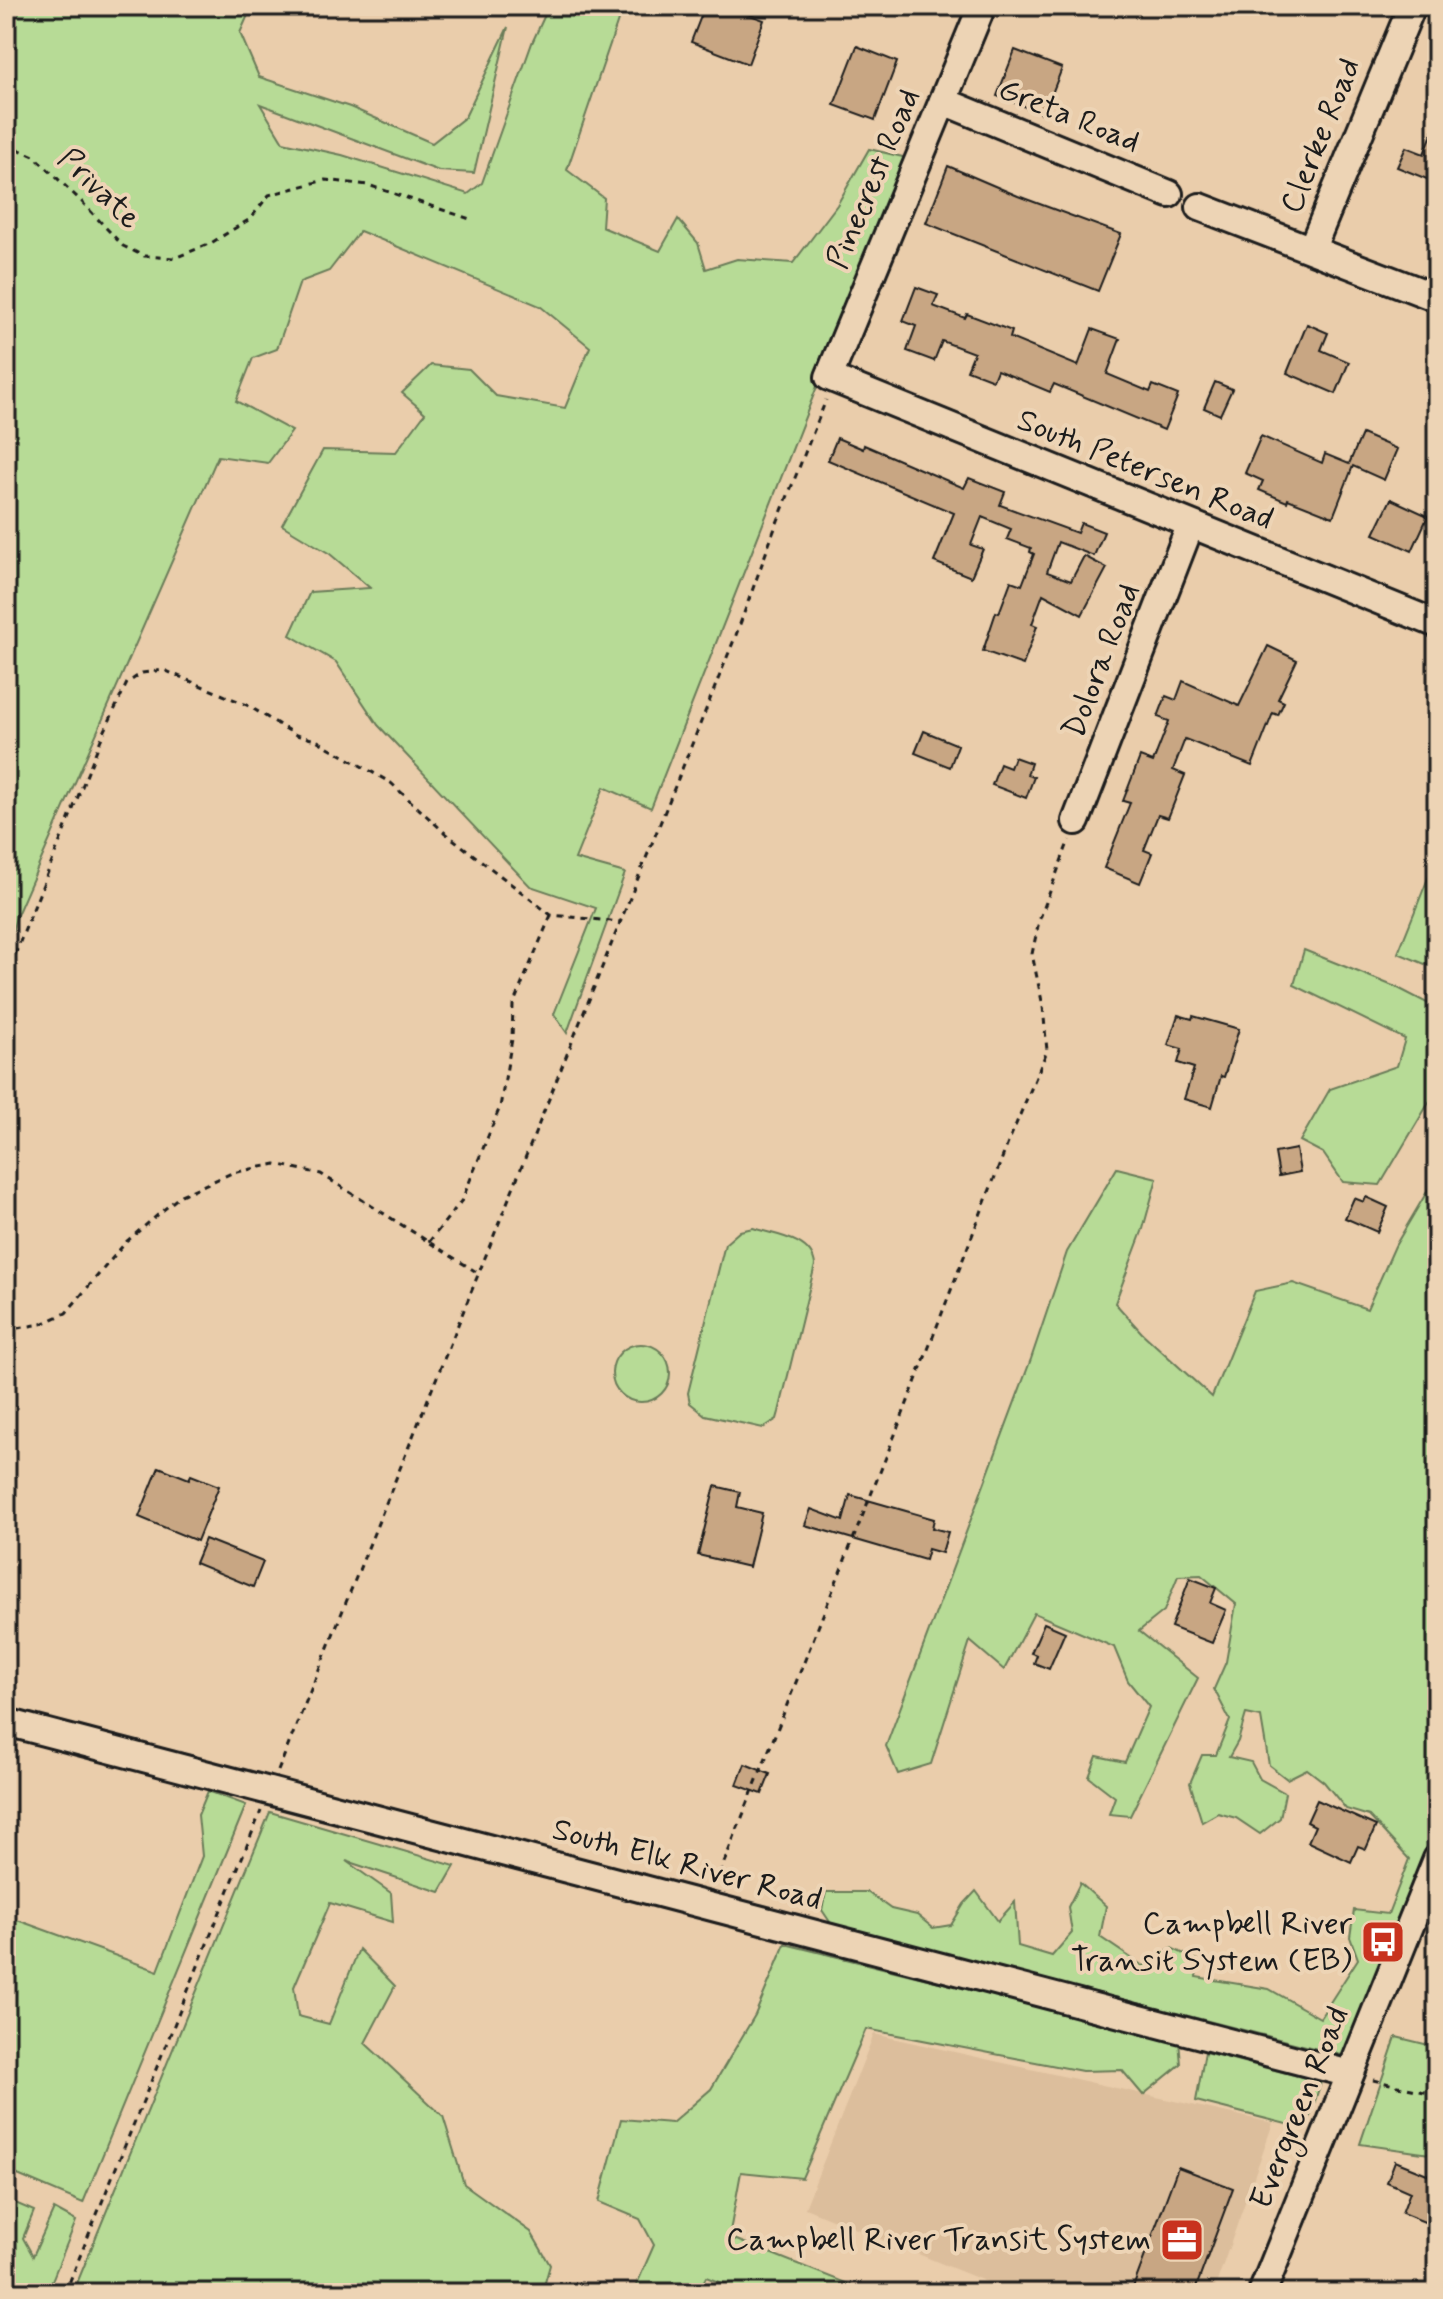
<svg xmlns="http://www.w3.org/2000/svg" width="1443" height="2299" font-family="Mynerve,sans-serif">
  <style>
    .built { fill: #dcbe9c }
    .green { fill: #b7db96; stroke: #6a7c59; stroke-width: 2 }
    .building { fill: #c8a683; stroke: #1c1c1c; stroke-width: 2 }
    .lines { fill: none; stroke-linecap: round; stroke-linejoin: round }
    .minor-casing { stroke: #1c1c1c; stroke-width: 32 }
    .path { stroke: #1c1c1c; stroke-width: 3; stroke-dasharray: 6 6; stroke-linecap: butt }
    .minor { stroke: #edd4b5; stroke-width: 26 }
    .labels { text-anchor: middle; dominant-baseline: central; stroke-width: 8; stroke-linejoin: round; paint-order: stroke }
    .street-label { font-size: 32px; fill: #1c1c1c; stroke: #edd4b5 }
    .poi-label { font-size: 32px; fill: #1c1c1c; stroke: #edd4b5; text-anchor: end }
  </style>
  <rect width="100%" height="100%" fill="#eacdab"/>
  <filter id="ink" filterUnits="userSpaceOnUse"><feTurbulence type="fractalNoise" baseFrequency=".0125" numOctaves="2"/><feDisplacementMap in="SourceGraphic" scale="16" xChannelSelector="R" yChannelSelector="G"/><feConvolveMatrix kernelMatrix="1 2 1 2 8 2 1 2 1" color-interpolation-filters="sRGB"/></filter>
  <g filter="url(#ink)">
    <path class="built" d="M 874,2034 L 1273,2123 L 1213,2293 L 1014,2293 L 805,2208 Z"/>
    <g class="green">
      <path d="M 6,6 L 252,6 L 240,33 L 259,77 L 350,107 L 432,143 L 465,117 L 508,27 L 474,173 L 439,171 L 260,104 L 283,142 L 342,155 L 468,194 L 482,183 L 532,43 L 549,6 L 623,6 L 567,170 L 604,198 L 602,227 L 660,251 L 678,219 L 698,243 L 706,269 L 737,259 L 793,263 L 837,205 L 869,149 L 907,158 L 651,808 L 604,787 L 575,859 L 625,873 L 567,1033 L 554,1014 L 596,908 L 530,886 L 378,725 L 336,662 L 290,635 L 310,592 L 370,588 L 330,554 L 282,525 L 323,450 L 396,452 L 425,413 L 402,393 L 431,365 L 469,369 L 496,396 L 565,408 L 590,347 L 540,306 L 360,231 L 329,271 L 300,282 L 277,349 L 253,358 L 236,401 L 292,431 L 268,463 L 218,456 L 16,917 L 6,957 Z"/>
      <path d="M 1437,856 L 1437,969 L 1398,953 Z"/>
      <path d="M 1304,950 L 1398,988 L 1437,1008 L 1437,1089 L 1380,1185 L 1343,1182 L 1323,1153 L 1300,1141 L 1330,1089 L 1397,1066 L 1405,1039 L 1294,985 Z"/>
      <path d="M 1117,1168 L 1157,1178 L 1143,1229 L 1115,1303 L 1142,1333 L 1212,1397 L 1255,1291 L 1293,1283 L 1367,1309 L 1395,1246 L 1431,1185 L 1437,1192 L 1437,1836 L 1349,2057 L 832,1925 L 822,1910 L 826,1892 L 867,1892 L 891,1909 L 917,1915 L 933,1928 L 951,1925 L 964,1904 L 976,1891 L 998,1921 L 1015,1902 L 1018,1946 L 1052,1956 L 1072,1933 L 1068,1907 L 1080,1883 L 1106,1906 L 1100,1937 L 1143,1966 L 1171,1948 L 1198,1960 L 1196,1977 L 1269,1989 L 1320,2018 L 1358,1959 L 1350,1937 L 1354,1910 L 1388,1914 L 1409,1859 L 1369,1816 L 1346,1809 L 1324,1782 L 1307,1769 L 1287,1779 L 1269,1765 L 1261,1717 L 1246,1714 L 1238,1741 L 1229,1757 L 1251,1762 L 1260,1779 L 1285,1793 L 1280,1818 L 1260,1834 L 1236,1818 L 1218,1813 L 1202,1822 L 1190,1783 L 1202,1755 L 1216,1755 L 1230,1720 L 1214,1689 L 1226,1662 L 1236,1604 L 1201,1575 L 1178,1576 L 1164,1611 L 1139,1631 L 1198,1678 L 1130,1816 L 1109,1814 L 1115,1797 L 1089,1777 L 1097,1756 L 1125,1762 L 1149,1707 L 1128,1681 L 1114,1647 L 1034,1613 L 1004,1670 L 970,1641 L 931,1764 L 898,1774 L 886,1746 L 1031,1359 L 1067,1252 Z"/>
      <path d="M 753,1228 C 774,1235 812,1238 815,1265 L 779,1412 L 777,1419 L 763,1428 L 705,1415 L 690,1403 L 688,1393 L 725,1244 L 740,1231 Z"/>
      <circle cx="641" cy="1373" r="29"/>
      <path d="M 208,1791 L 246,1805 L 83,2203 L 6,2170 L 6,1916 L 158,1971 L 202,1856 L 198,1815 Z"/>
      <path d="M 270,1812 L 455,1866 L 440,1892 L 346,1861 L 391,1893 L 393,1922 L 330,1903 L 294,1987 L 298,2016 L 329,2024 L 359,1949 L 395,1986 L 365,2043 L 443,2116 L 464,2184 L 531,2232 L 550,2265 L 542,2293 L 73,2293 Z"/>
      <path d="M 785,1944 L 1179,2041 L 1181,2064 L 1143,2095 L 1122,2070 L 1082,2071 L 866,2029 L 802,2178 L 741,2172 L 729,2237 L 851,2285 L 849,2293 L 747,2293 L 706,2277 L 698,2293 L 633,2293 L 654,2245 L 640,2219 L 599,2202 L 621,2119 L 672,2123 L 711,2089 L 755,2015 Z"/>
      <path d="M 1396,2037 L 1437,2047 L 1437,2155 L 1360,2144 Z"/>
      <path d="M 1205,2052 L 1321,2082 L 1306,2129 L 1196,2101 Z"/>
      <path d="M 6,2199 L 34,2211 L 23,2238 L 33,2256 L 54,2209 L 76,2221 L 47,2293 L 6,2293 Z"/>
    </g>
    <g class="building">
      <path d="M 705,6 L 726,6 L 764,20 L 748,64 L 691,42 Z"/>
      <path d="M 857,46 L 897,62 L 875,120 L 834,105 Z"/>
      <path d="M 1015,50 L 1062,68 L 1044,114 L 997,96 Z"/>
      <path d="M 1437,122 L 1437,183 L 1397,167 L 1406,147 L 1424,154 Z"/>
      <path d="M 948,166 L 1018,196 L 1121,234 L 1098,291 L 926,223 Z"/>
      <path d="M 916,287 L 938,295 L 933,306 L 965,318 L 967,314 L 1012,331 L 1010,338 L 1078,366 L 1092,329 L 1120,339 L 1107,374 L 1150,392 L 1153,385 L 1178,395 L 1164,430 L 1054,384 L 1050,392 L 997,370 L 993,380 L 967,370 L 974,353 L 942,341 L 934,361 L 907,351 L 916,326 L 903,321 Z"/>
      <path d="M 1307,324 L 1328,333 L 1321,350 L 1349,362 L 1336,394 L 1287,373 Z"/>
      <path d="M 1215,382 L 1232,389 L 1220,415 L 1204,408 Z"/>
      <path d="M 1362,434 L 1397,449 L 1384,480 L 1353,466 L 1333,517 L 1288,499 L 1287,502 L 1259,490 L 1263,481 L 1245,473 L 1261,436 L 1322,463 L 1325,454 L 1349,464 Z"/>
      <path d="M 837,438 L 863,449 L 864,445 L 964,488 L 969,478 L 1005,492 L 1000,505 L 1077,533 L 1081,523 L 1104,532 L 1094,556 L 1058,542 L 1047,572 L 1071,581 L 1084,556 L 1107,568 L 1082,615 L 1043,594 L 1032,624 L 1037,626 L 1023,665 L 983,651 L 996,612 L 999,613 L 1011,581 L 1022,585 L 1034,554 L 1030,552 L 1031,548 L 1007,539 L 1011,529 L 982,517 L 971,545 L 983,549 L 971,577 L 934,562 L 954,513 L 828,460 Z"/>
      <path d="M 1391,499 L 1428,516 L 1412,551 L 1374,534 Z"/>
      <path d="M 1268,646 L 1297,660 L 1278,699 L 1284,702 L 1278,715 L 1273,713 L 1252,766 L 1185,739 L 1173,770 L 1185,775 L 1168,818 L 1158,815 L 1144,850 L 1152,853 L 1140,883 L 1104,868 L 1130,803 L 1123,801 L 1140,757 L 1153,762 L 1169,721 L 1158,717 L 1166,696 L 1176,700 L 1183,681 L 1239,706 Z"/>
      <path d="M 924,731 L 958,745 L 950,767 L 915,753 Z"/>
      <path d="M 1014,757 L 1031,763 L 1027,775 L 1034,777 L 1026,798 L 992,785 L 1000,764 L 1010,768 Z"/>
      <path d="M 1178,1015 L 1192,1019 L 1193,1016 L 1239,1029 L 1224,1077 L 1221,1076 L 1212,1107 L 1184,1099 L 1194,1068 L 1178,1063 L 1182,1049 L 1168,1045 Z"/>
      <path d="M 1296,1149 L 1300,1172 L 1279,1176 L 1275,1153 Z"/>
      <path d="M 1366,1197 L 1388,1207 L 1377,1232 L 1345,1218 L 1354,1198 L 1364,1202 Z"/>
      <path d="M 159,1467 L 189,1479 L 191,1475 L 219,1486 L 197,1541 L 139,1517 Z"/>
      <path d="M 715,1486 L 740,1492 L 737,1507 L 762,1513 L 749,1567 L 698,1555 Z"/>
      <path d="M 850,1495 L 934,1519 L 932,1528 L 948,1532 L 942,1553 L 928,1549 L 925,1560 L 805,1525 L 811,1509 L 843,1521 Z"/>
      <path d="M 205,1539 L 263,1562 L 253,1587 L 195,1563 Z"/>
      <path d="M 1190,1578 L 1216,1588 L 1210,1603 L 1226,1610 L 1212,1643 L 1171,1627 Z"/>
      <path d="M 1044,1623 L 1065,1632 L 1049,1669 L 1034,1663 L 1037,1655 L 1031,1653 Z"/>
      <path d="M 745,1764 L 770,1774 L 762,1794 L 737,1785 Z"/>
      <path d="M 1317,1800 L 1376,1826 L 1366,1849 L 1358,1846 L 1351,1862 L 1308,1842 L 1315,1826 L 1307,1822 Z"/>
      <path d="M 1395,2161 L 1437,2178 L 1437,2227 L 1402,2213 L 1410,2192 L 1387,2182 Z"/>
      <path d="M 1178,2167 L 1233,2188 L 1194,2293 L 1131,2293 Z"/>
    </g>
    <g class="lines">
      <g class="minor-casing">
        <g id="minor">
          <path d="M 982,6 L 829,377 L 1437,624"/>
          <path d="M 943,101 L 1169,194"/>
          <path d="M 1200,207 L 1437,298"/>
          <path d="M 1312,248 L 1412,6"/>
          <path d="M 1076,821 L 1190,526"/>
          <path d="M 6,1722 L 1350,2074"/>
          <path d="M 1262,2293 L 1437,1859"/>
        </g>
      </g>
      <g class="path">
        <path d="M 6,144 L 34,156 L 81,201 L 123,246 L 144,256 L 175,258 L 211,243 L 250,219 L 269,195 L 325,180 L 368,185 L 470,219"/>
        <path d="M 6,977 L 101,739 L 127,683 L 142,673 L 164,670 L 247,705 L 296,735 L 316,740 L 391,783 L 444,832 L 551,915 L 621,922"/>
        <path d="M 429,1242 L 462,1200 L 500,1107 L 512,1039 L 513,1005 L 551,915"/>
        <path d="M 6,1330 L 42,1324 L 66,1313 L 126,1242 L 181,1195 L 232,1173 L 276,1164 L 321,1174 L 478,1273"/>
        <path d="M 278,1771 L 736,635 L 775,528 L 826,400"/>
        <path d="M 715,1885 L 896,1432 L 1008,1143 L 1047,1051 L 1043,1006 L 1032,954 L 1039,921 L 1069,840"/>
        <path d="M 1373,2080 L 1437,2095"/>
        <path d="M 65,2293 L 261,1811"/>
      </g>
      <use href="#minor" class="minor"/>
    </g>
  </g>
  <defs>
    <g id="bus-square" transform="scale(2.3)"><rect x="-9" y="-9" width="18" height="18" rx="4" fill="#c8321e" stroke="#edd4b5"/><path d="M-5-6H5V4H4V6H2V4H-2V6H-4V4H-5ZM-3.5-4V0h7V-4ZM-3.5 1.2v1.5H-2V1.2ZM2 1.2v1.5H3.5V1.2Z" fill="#fff"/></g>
    <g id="office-square" transform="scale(2.3)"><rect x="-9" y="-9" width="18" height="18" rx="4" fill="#c8321e" stroke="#edd4b5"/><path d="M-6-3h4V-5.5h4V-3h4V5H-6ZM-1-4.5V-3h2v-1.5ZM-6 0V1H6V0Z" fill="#fff"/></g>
  </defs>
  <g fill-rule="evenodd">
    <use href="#bus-square" x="1383" y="1942"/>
    <use href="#office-square" x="1182" y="2240"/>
  </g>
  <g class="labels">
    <g class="street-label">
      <text transform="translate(1069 116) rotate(22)">Greta Road</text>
      <text transform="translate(1321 136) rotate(-68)">Clerke Road</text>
      <text transform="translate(874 179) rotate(-67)">Pinecrest Road</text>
      <text transform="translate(99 189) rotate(44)">Private</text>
      <text transform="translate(1145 470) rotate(22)">South Petersen Road</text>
      <text transform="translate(1102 661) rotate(-69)">Dolora Road</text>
      <text transform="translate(687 1865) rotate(15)">South Elk River Road</text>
      <text transform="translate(1300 2108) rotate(-68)">Evergreen Road</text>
    </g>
    <g class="poi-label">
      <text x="1352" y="1924">Campbell River<tspan x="1352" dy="37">Transit System (EB)</tspan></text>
      <text x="1151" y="2240">Campbell River Transit System</text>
    </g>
  </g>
  <rect width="1443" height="2299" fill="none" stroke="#edd4b5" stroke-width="32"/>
  <rect x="16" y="16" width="1411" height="2267" fill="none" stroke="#1c1c1c" stroke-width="3" filter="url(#ink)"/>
</svg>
